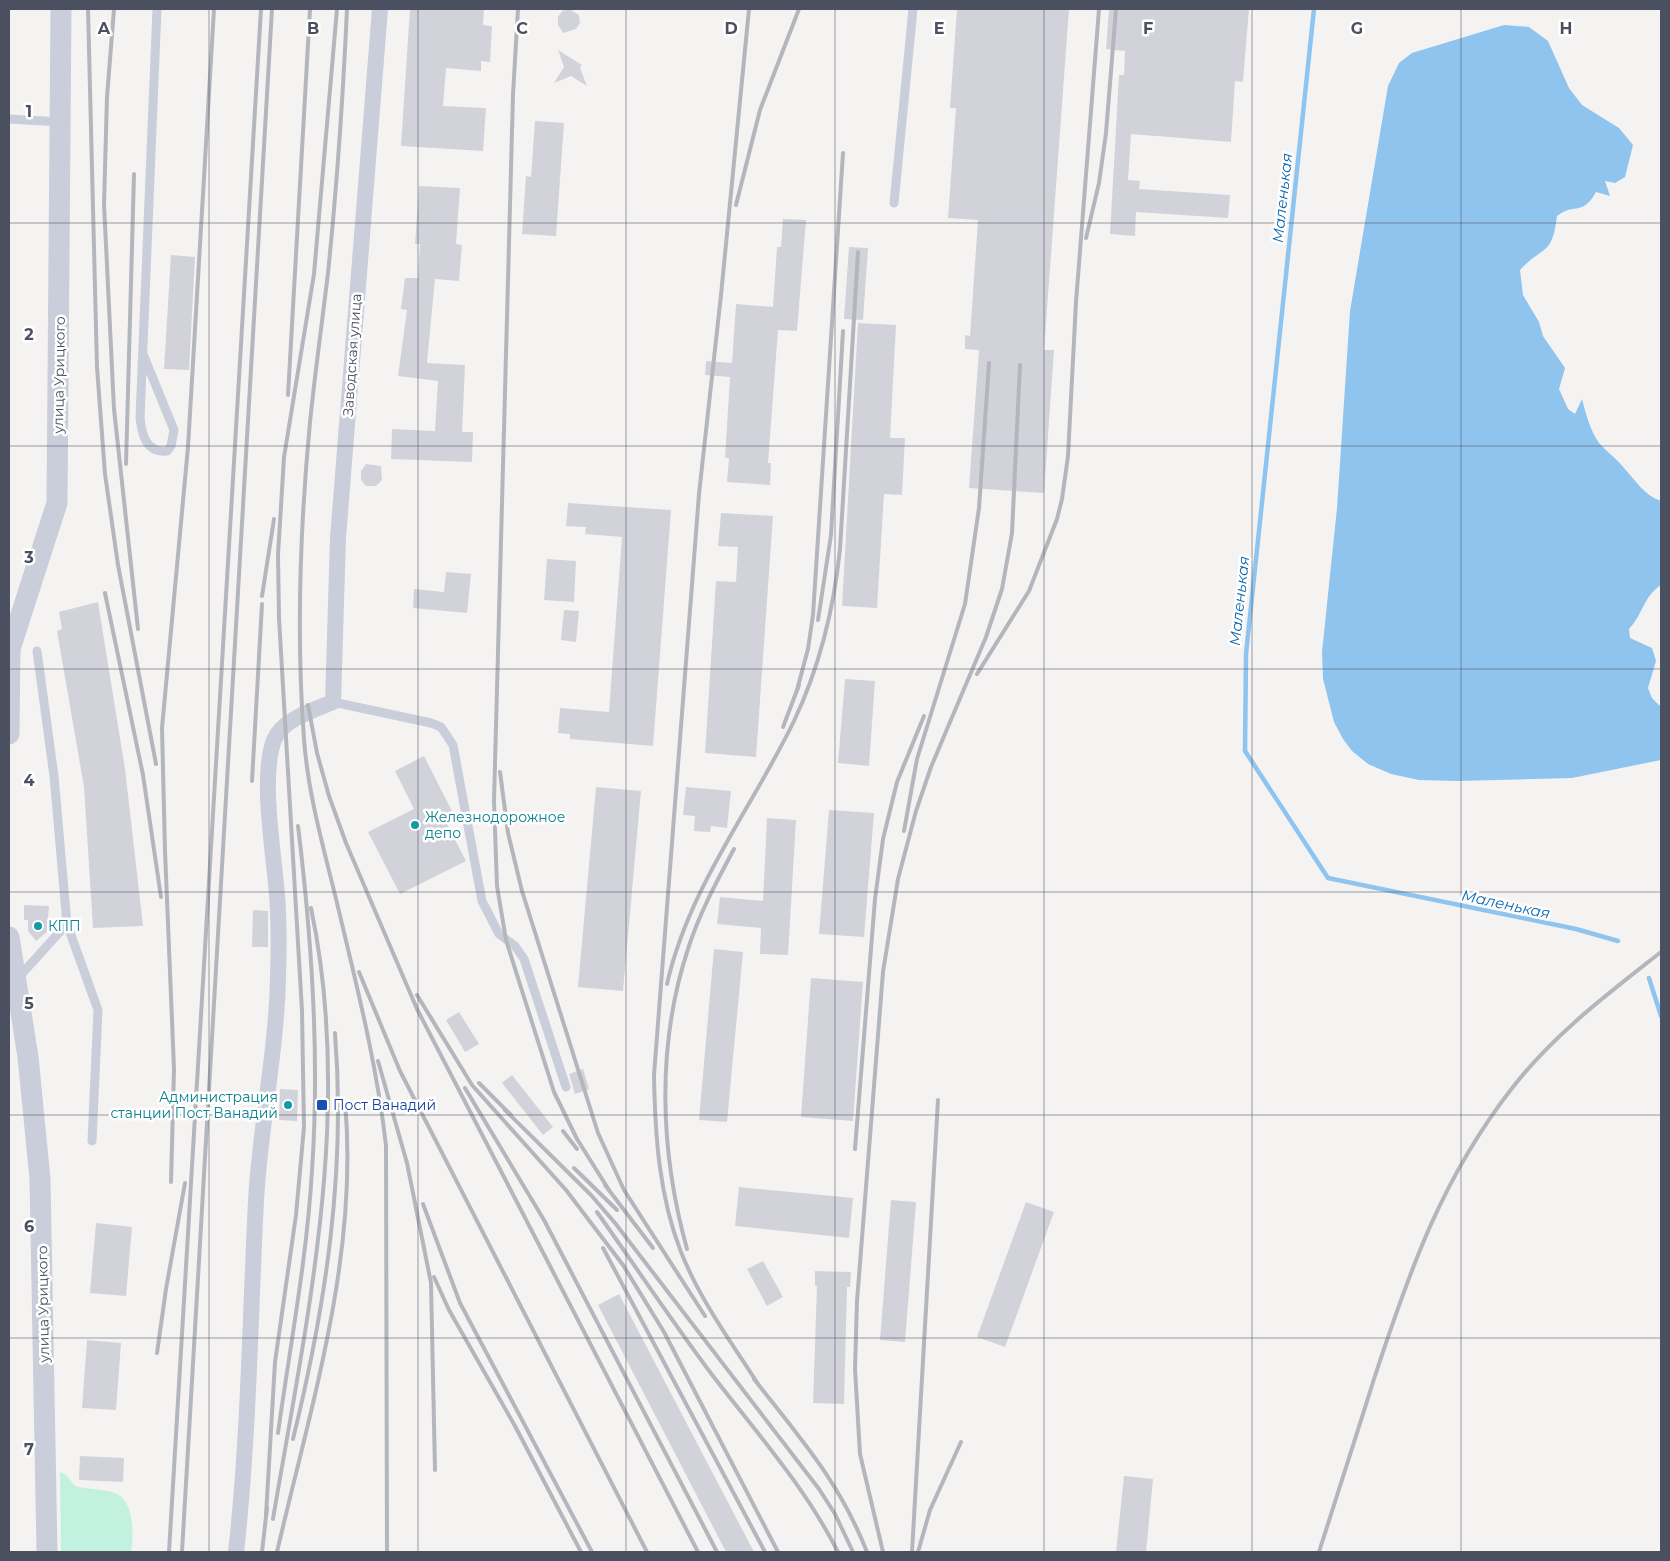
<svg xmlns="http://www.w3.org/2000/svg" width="1670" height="1561" font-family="Montserrat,sans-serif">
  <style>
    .green { fill: #c2f1df }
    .water { fill: #8fc4ee }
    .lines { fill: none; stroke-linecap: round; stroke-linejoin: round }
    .stream { stroke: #8fc4ee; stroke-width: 4.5 }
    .building { fill: #d2d3da }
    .service { stroke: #c9ceda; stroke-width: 9 }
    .minor { stroke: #c9ceda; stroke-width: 16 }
    .tertiary { stroke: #c9ceda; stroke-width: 21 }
    .rail { stroke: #b4b6bd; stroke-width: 4 }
    .grid { fill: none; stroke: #4a5060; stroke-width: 1; stroke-opacity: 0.55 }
    .culture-dot { fill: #0f9aa8; stroke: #fff; stroke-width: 2 }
    .transit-dot { fill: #1a4fb4; stroke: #fff; stroke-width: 2 }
    .labels { text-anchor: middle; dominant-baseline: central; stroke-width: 5; stroke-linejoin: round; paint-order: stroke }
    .street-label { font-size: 14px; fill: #4a5060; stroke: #fff }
    .culture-label { font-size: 14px; fill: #0d838f; stroke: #fff; text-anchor: start }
    .transit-label { font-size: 14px; fill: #164399; stroke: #fff; text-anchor: start }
    .water-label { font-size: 15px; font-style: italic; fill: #0b68b2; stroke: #fff }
    .grid-label { font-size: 16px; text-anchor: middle; font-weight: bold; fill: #4a5060; stroke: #fff; stroke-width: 5; stroke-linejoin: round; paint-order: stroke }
  </style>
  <rect width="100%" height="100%" fill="#f5f3f2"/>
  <path class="green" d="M 60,1472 L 66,1475 L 75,1486 C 87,1490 105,1488 117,1494 C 134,1502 134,1536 131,1552 L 61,1552 Z"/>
  <path class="water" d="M 1504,25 L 1529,27 L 1548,41 L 1569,88 L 1582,105 L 1619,128 L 1633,145 L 1625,177 L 1615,183 L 1605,181 L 1610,196 L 1596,192 C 1582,217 1575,202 1557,216 C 1552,257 1543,245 1520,270 L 1523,295 L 1539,322 L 1543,336 L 1565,368 L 1559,389 L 1568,409 L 1575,414 L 1582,399 C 1586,414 1590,430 1599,443 C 1607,452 1617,459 1624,468 C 1636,481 1644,495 1661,501 L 1661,585 C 1643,597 1644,613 1629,629 L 1630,638 L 1652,648 L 1656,661 L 1648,688 L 1652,698 L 1661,707 L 1661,760 L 1572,778 L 1458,781 L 1419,780 L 1391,774 L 1368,764 L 1352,751 L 1343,739 L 1334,722 L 1323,679 L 1322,652 L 1337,508 L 1350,311 L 1388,86 L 1399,63 L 1412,53 Z"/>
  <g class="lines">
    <g class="stream">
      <path d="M 1314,9 L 1246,654 L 1245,751 L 1328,878 L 1576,929 L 1618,941"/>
      <path d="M 1649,978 L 1661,1016"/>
    </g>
  </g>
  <g class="building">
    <path d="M 410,9 L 484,9 L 483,25 L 492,26 L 490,62 L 481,61 L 481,71 L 446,68 L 443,106 L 486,108 L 483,151 L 401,146 Z"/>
    <path d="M 569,9 L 579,15 L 580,23 L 576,29 L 563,33 L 558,25 L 558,17 L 562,11 Z"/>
    <path d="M 957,9 L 1069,9 L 1044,350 L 1054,350 L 1044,493 L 969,488 L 979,350 L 965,349 L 965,335 L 970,336 L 978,220 L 948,218 L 956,108 L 950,108 Z"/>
    <path d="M 1109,9 L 1249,9 L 1243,82 L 1235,81 L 1231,142 L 1131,134 L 1128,180 L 1140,181 L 1139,189 L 1230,195 L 1228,218 L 1136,212 L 1135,236 L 1110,234 L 1119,75 L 1124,75 L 1125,51 L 1106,49 Z"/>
    <path d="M 558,50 L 582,65 L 580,68 L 587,86 L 571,76 L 554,83 L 564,67 Z"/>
    <path d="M 535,121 L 564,123 L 556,236 L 522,234 L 526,176 L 531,177 Z"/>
    <path d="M 419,186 L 460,188 L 456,244 L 462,245 L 459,281 L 435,279 L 427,363 L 465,365 L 462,432 L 473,432 L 472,462 L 391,459 L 392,429 L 435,431 L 438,381 L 398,376 L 407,310 L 401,309 L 405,278 L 418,278 L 420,244 L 415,244 Z"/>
    <path d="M 783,219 L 806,220 L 797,331 L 778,330 L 768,463 L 771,463 L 770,485 L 727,482 L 729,458 L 725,458 L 730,377 L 705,375 L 706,361 L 732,363 L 736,304 L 773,307 L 777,247 L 781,247 Z"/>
    <path d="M 849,247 L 868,248 L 863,320 L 844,319 Z"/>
    <path d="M 171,255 L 195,257 L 189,370 L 164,369 Z"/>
    <path d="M 858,323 L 896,325 L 890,438 L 905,438 L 902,495 L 884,494 L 877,608 L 842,606 Z"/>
    <path d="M 366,464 L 381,466 L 382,480 L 376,486 L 366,486 L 361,480 L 361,471 Z"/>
    <path d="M 568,503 L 671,510 L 653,746 L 570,739 L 570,734 L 558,733 L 560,708 L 609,712 L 622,537 L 585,534 L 586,527 L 566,526 Z"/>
    <path d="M 721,513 L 773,516 L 756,757 L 705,753 L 716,581 L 736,582 L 738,547 L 718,546 Z"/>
    <path d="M 547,559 L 576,561 L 574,602 L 544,600 Z"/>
    <path d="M 446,572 L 471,574 L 467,613 L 413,608 L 414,589 L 444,592 Z"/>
    <path d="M 98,602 L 125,769 L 143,926 L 93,928 L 84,787 L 57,631 L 62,629 L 59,612 Z"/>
    <path d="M 564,610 L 579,611 L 576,642 L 561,640 Z"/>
    <path d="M 845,679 L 875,681 L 869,766 L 838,763 Z"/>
    <path d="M 424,756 L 453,813 L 444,818 L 466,861 L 400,894 L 368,832 L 414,809 L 395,771 Z"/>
    <path d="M 596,787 L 641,791 L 623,991 L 578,987 Z"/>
    <path d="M 686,787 L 731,791 L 727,828 L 711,826 L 710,832 L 694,831 L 695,816 L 683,815 Z"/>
    <path d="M 829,810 L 874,813 L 864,937 L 819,934 Z"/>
    <path d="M 767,818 L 796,820 L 788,955 L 760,954 L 761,928 L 717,924 L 720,897 L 763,901 Z"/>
    <path d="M 24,905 L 49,906 L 47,932 L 36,941 L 28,931 L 28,920 L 24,920 Z"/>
    <path d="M 253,910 L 268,911 L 268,947 L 252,947 Z"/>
    <path d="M 714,949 L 743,952 L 727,1122 L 699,1120 Z"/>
    <path d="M 811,978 L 863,982 L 853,1121 L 801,1117 Z"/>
    <path d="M 459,1012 L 479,1044 L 465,1052 L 446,1020 Z"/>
    <path d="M 583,1069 L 589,1089 L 575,1094 L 569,1074 Z"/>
    <path d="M 512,1075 L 553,1127 L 543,1135 L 502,1083 Z"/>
    <path d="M 280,1089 L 298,1090 L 297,1121 L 279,1120 Z"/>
    <path d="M 739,1187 L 853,1198 L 849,1238 L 735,1226 Z"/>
    <path d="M 891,1200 L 916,1202 L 905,1342 L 880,1340 Z"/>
    <path d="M 1026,1202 L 1054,1212 L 1005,1347 L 977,1337 Z"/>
    <path d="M 96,1223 L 132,1227 L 126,1296 L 90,1293 Z"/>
    <path d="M 763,1261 L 783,1297 L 767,1306 L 747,1269 Z"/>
    <path d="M 815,1271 L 851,1272 L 850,1287 L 847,1287 L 844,1404 L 813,1403 L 817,1286 L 815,1286 Z"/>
    <path d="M 619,1294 L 754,1552 L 726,1552 L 598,1305 Z"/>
    <path d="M 87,1340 L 121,1343 L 116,1410 L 82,1408 Z"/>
    <path d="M 80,1456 L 124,1458 L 123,1482 L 79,1480 Z"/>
    <path d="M 1124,1476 L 1153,1479 L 1146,1552 L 1116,1552 Z"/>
  </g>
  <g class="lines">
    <g class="service">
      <path d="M 9,119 L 61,122"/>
      <path d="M 894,203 L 913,9"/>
      <path d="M 143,354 L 174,430 L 171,446 L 167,451 C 146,453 142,435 140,418 L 157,9"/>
      <path d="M 37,651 L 54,776 L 67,924 L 98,1010 L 92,1141"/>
      <path d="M 333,702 L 431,723 L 441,727 L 453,745 L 482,901 L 499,934 L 515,946 L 524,959 L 566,1087"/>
      <path d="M 17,979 L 67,924"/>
    </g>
    <path class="minor" d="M 236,1552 C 249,1435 250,1318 256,1201 C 260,1125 277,1050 278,975 C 279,948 279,921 277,895 C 274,854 260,777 274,740 C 283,719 314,710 333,702 L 338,538 L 380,9"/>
    <g class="tertiary">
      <path d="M 9,734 L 10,649 L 57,503 L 61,9"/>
      <path d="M 9,937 L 28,1057 L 40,1179 L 47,1552"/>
    </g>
    <g class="rail">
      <path d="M 88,9 L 97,367 L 105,474 L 118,565 L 156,764"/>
      <path d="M 114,9 L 107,97 L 104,204 L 114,409 L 138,629"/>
      <path d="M 347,9 C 343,97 337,185 328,273 C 322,323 315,373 310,422 C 300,528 296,634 304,739 C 308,795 324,849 337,903 C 356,983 377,1064 386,1146 L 387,1552"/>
      <path d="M 518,9 L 513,94 L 494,801 L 497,886 L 506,940 L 554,1092 L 577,1139 L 609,1190"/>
      <path d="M 749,9 L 721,295 L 699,494 L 654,1075 C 655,1135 659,1196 681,1252 C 700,1300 731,1342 758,1384"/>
      <path d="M 736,205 L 760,110 L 799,9"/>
      <path d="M 1086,238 L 1099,183 L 1106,133 L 1116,9"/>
      <path d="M 288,395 L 310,9"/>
      <path d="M 126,464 L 134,174"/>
      <path d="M 105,593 L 143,775 L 161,897"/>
      <path d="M 262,596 L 274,519"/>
      <path d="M 818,620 L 831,535 L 843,331"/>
      <path d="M 977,674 L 1029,591 L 1057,519 L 1062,499 L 1068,456 L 1076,302 L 1099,9"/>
      <path d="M 797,690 L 808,649 L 813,615 L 843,153"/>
      <path d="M 308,705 L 317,753 L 329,796 L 346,843 L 417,1009 L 698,1552"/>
      <path d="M 783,727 L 799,685"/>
      <path d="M 500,772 L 508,833 L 522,891 L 598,1133 L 624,1190 L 705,1316"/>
      <path d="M 252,781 L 262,604"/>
      <path d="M 904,831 L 917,759 L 965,604 L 979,508 L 989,363"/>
      <path d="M 359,972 L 400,1071 L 647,1552"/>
      <path d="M 667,984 C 689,887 751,810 794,721 C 819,668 834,608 840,549 L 858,252"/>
      <path d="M 417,995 L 472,1085 L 566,1190 L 623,1265 L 664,1332 L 778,1552"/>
      <path d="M 378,1061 L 407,1163 L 431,1283 L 435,1470"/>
      <path d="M 479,1083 L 511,1115"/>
      <path d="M 465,1088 L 544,1220 L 717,1552"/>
      <path d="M 505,1110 L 591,1195 L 615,1223 L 819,1489 L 835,1514 L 853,1552"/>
      <path d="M 563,1131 L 577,1149"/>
      <path d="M 855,1149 L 875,899 L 883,839 L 897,782 L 924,716"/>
      <path d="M 574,1168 L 617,1210"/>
      <path d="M 171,1182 L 174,1069 L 165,851 L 162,728 L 188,447 L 214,9"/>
      <path d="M 605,1185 L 653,1248"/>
      <path d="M 423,1204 L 460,1303 L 592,1552"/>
      <path d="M 597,1212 C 636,1267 673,1323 713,1376 C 757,1433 805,1487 838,1552"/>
      <path d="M 603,1248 L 765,1552"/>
      <path d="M 687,1249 C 660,1152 656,1046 688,949 C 699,914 717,881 734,849"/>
      <path d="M 434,1277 L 449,1310 L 515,1426 L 581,1552"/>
      <path d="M 157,1353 L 166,1289 L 185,1183"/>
      <path d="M 754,1379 C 800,1438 839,1481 867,1552"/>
      <path d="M 278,1433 C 290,1346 307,1258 312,1170 C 320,1056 312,940 298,826"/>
      <path d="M 293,1439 C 326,1305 346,1171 335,1033"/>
      <path d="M 266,1515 L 275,1362 L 296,1215 L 304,1127 L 302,1011 L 279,618 L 278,555 L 284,457 L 314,274 L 337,9"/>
      <path d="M 273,1519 C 307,1317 354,1112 311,908"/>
      <path d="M 169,1552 L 261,9"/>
      <path d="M 182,1552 L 272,9"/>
      <path d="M 262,1552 L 267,1508"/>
      <path d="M 277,1552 C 311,1405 359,1255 345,1102"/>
      <path d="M 883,1552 L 860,1454 L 855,1369 L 857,1301 L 883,972 L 898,879 L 916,811 L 931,767 L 986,637 L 1002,589 L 1012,533 L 1020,365"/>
      <path d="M 912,1552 L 938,1100"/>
      <path d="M 918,1552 L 930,1510 L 961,1442"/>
      <path d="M 1319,1552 C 1337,1495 1356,1437 1374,1379 C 1409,1272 1442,1177 1513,1087 C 1554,1034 1609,993 1661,952"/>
    </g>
  </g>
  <path class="grid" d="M 209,9 L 209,1552M 418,9 L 418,1552M 626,9 L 626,1552M 835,9 L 835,1552M 1044,9 L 1044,1552M 1252,9 L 1252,1552M 1461,9 L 1461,1552M 9,223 L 1661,223M 9,446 L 1661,446M 9,669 L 1661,669M 9,892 L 1661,892M 9,1115 L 1661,1115M 9,1338 L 1661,1338"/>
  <g class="culture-dot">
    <circle cx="415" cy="825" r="5"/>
    <circle cx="38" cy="926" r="5"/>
    <circle cx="288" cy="1105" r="5"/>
  </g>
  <rect class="transit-dot" x="316" y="1099" width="12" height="12" rx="2.5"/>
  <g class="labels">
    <g class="street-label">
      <text transform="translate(352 355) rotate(-86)">Заводская улица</text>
      <text transform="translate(59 375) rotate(-89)">улица Урицкого</text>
      <text transform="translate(43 1304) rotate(-91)">улица Урицкого</text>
    </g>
    <g class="culture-label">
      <text x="425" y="817">Железнодорожное<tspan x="425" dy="16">депо</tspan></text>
      <text x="48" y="926">КПП</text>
      <text x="278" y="1097" text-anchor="end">Администрация<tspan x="278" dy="16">станции Пост Ванадий</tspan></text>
    </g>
    <g class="transit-label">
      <text x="333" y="1105">Пост Ванадий</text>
    </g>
    <g class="water-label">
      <text transform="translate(1282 198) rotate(-84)">Маленькая</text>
      <text transform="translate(1239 601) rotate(-84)">Маленькая</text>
      <text transform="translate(1506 904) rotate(12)">Маленькая</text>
    </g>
  </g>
  <g class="grid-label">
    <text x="104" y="34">A</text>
    <text x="313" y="34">B</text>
    <text x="522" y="34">C</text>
    <text x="731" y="34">D</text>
    <text x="939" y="34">E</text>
    <text x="1148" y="34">F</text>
    <text x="1357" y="34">G</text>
    <text x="1566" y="34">H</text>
    <text x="29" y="117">1</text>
    <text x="29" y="340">2</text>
    <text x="29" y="563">3</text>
    <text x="29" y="786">4</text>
    <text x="29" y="1009">5</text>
    <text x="29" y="1232">6</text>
    <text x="29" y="1455">7</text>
  </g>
  <rect width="1670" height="1561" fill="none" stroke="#4a5060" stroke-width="20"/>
</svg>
